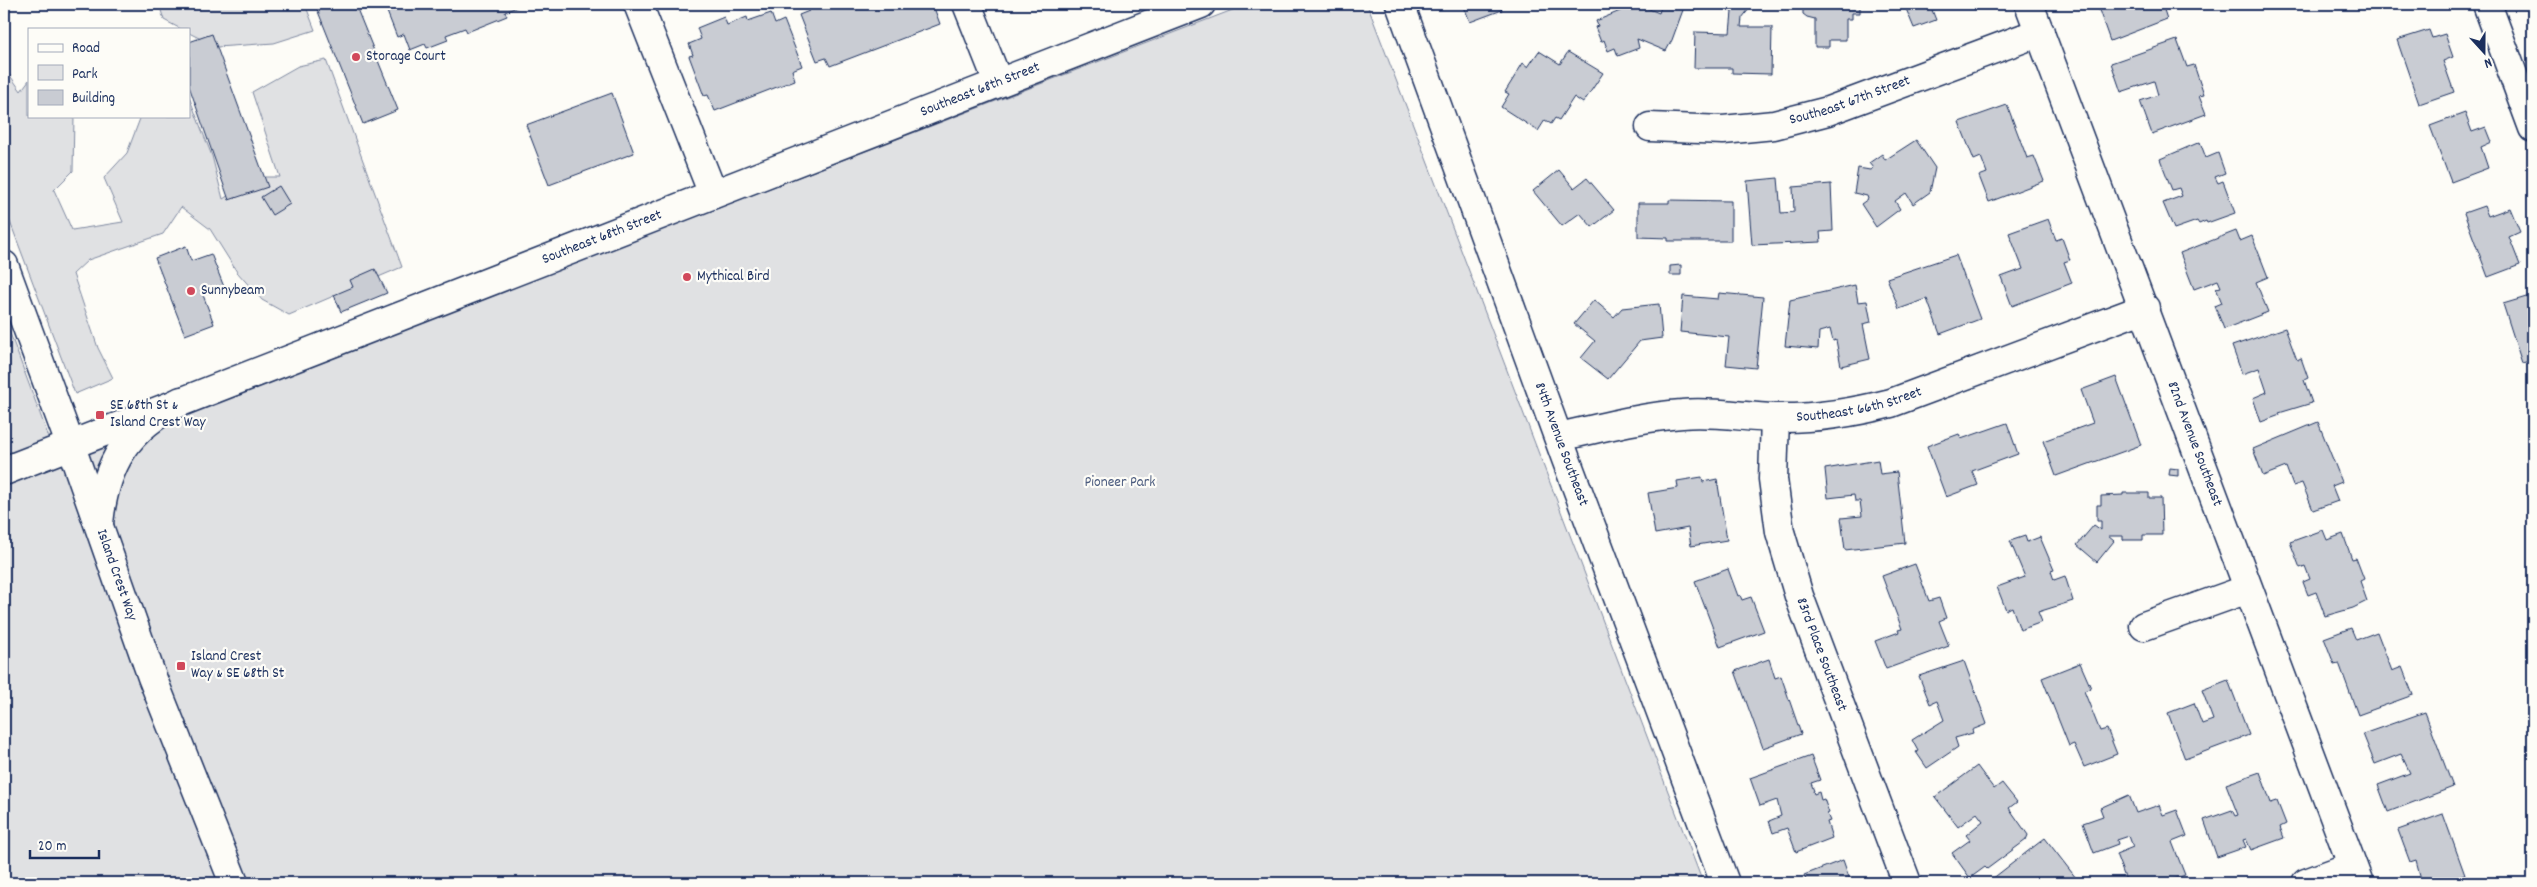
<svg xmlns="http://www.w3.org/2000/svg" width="2537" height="887" font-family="Dekko,sans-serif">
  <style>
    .green { fill: #e0e1e3; stroke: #7e88a0 }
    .building { fill: #c9ccd3; stroke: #1b2f5e }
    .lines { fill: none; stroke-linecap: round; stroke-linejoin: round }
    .minor-casing { stroke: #1b2f5e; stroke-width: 31 }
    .major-casing { stroke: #1b2f5e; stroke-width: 31 }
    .minor { stroke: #fdfcf7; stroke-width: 28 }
    .major { stroke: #fdfcf7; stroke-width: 28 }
    .poi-dot { fill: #d1495b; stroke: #fdfcf7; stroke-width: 2 }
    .labels { text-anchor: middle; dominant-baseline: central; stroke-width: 4.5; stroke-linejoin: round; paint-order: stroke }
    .poi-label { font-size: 15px; fill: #1b2f5e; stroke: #fdfcf7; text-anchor: start }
    .street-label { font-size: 15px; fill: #1b2f5e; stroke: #fdfcf7 }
    .park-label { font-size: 15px; fill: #4c5c7f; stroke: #fdfcf7 }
  </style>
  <rect width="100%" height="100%" fill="#fdfcf7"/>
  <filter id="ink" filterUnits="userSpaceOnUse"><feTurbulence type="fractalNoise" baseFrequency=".02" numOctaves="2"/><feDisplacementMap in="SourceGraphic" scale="10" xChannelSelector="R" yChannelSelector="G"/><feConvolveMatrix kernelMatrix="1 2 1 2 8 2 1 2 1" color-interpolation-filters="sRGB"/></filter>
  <g filter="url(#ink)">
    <g class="green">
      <path d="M 159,4 L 305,4 L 315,30 L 274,43 L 217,47 L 189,33 L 189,29 L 181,29 L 164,20 Z"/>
      <path d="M 1248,4 L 1367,4 L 1703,883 L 4,883 L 4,317 L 58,462 Z"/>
      <path d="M 326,60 L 402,267 L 289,315 L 262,300 L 237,272 L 210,229 L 181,207 L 163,234 L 88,260 L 73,274 L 98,348 L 113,378 L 75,394 L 4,206 L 4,67 L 21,91 L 29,80 L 29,116 L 74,116 L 73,171 L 54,190 L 72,230 L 123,222 L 104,178 L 127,153 L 141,116 L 189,116 L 189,97 L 212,156 L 223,199 L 257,177 L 280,177 L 252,92 L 298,66 Z"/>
    </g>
    <g class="building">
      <path d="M 315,4 L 355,4 L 398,110 L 363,124 Z"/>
      <path d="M 384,4 L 519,4 L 519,6 L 505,12 L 507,16 L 467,32 L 465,28 L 446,35 L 448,40 L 427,48 L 425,44 L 410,50 L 404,34 L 397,37 Z"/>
      <path d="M 807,4 L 936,4 L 933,5 L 940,24 L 830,66 L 826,58 L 817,61 L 799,15 L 809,11 Z"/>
      <path d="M 1463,4 L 1500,4 L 1502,10 L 1470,22 Z"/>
      <path d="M 1637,4 L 1659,13 L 1662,4 L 1681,4 L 1683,10 L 1672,40 L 1666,51 L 1637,39 L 1639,48 L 1618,56 L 1615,48 L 1608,51 L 1604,40 L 1601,42 L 1595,27 L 1598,26 L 1596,21 Z"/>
      <path d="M 1720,4 L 1753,4 L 1742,18 L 1741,27 L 1772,27 L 1771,74 L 1732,73 L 1732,68 L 1694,68 L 1695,32 L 1730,33 L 1732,12 Z"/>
      <path d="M 1803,4 L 1860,4 L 1860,13 L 1852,13 L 1852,19 L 1846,19 L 1846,40 L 1829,40 L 1829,47 L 1815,47 L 1815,19 L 1807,17 L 1803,14 Z"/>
      <path d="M 1904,4 L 1950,4 L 1932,10 L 1936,20 L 1914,28 Z"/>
      <path d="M 2116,4 L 2162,4 L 2167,19 L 2110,41 L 2099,10 Z"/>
      <path d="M 771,13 L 775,24 L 784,20 L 802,66 L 792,70 L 795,80 L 715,111 L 708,95 L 704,96 L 689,56 L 693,55 L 689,44 L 701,39 L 697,28 L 724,17 L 727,25 L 747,17 L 748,21 Z"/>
      <path d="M 2429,30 L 2432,38 L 2445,34 L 2453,57 L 2443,61 L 2454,92 L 2419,104 L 2397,40 Z"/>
      <path d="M 212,34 L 268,187 L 229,200 L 189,86 L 189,42 Z"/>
      <path d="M 2177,40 L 2187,67 L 2194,65 L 2204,95 L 2199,96 L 2206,114 L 2152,134 L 2140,101 L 2158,95 L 2154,81 L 2121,92 L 2111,63 Z"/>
      <path d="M 1539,51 L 1560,64 L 1568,52 L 1603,73 L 1583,103 L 1574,97 L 1559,120 L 1555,118 L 1551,124 L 1545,120 L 1538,131 L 1501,107 L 1509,94 L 1505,92 L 1523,63 L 1528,67 Z"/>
      <path d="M 612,93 L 634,153 L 549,185 L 526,125 Z"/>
      <path d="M 2007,105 L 2027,158 L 2034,156 L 2044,181 L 1989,202 L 1979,176 L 1987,173 L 1981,157 L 1974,160 L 1959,122 Z"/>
      <path d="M 2465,113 L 2472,132 L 2486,127 L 2492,142 L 2481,147 L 2488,168 L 2451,182 L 2430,126 Z"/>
      <path d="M 1916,140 L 1935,168 L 1930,192 L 1913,204 L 1906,193 L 1895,201 L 1900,209 L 1876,227 L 1861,204 L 1868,199 L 1867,196 L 1854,193 L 1858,168 L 1870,170 L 1873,168 L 1869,163 L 1882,154 L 1885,160 Z"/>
      <path d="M 2200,142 L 2206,158 L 2218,153 L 2225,173 L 2215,177 L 2218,183 L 2223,181 L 2235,213 L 2207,223 L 2206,221 L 2199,224 L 2197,221 L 2174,229 L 2163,203 L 2182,196 L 2179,188 L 2172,190 L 2160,159 Z"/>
      <path d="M 1559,170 L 1574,188 L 1587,178 L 1614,210 L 1592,227 L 1580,213 L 1562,226 L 1533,191 Z"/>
      <path d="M 1778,178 L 1781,213 L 1794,212 L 1793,187 L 1831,184 L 1833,231 L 1820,232 L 1821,242 L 1752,245 L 1747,181 Z"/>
      <path d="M 279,186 L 290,204 L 272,215 L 261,197 Z"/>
      <path d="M 1669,200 L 1731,201 L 1731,241 L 1668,241 L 1668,238 L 1638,237 L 1638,203 L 1669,203 Z"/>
      <path d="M 2484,206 L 2488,216 L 2510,208 L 2520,232 L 2509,237 L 2520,265 L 2488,277 L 2464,213 Z"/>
      <path d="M 2048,219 L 2056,240 L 2062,238 L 2070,260 L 2064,262 L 2072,283 L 2012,306 L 2001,277 L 2023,269 L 2009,233 Z"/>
      <path d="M 2236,231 L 2240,241 L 2252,236 L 2268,277 L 2256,282 L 2268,312 L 2224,329 L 2215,306 L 2222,303 L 2216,288 L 2221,287 L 2218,280 L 2194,289 L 2180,253 Z"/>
      <path d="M 186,246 L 191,261 L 211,254 L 224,287 L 203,295 L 214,324 L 185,335 L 155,258 Z"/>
      <path d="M 1956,255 L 1980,319 L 1940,334 L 1927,299 L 1899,309 L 1887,278 Z"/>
      <path d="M 1681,265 L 1681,275 L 1670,275 L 1670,266 Z"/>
      <path d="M 375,269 L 387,293 L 341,312 L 334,295 L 353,287 L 350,280 Z"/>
      <path d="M 1855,285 L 1858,302 L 1867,301 L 1871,322 L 1863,324 L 1870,359 L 1841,366 L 1836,340 L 1833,341 L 1830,329 L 1819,332 L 1818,349 L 1785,346 L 1790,300 Z"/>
      <path d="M 1719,293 L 1763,297 L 1756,368 L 1726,365 L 1729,337 L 1680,332 L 1683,296 L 1718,299 Z"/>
      <path d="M 2533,295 L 2533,360 L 2522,363 L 2503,304 Z"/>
      <path d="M 1594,300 L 1614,317 L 1622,308 L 1659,304 L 1662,338 L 1640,341 L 1608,379 L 1581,358 L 1595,341 L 1574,324 Z"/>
      <path d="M 2285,328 L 2297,360 L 2301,358 L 2308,378 L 2304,380 L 2312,403 L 2279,413 L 2280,415 L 2261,422 L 2253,398 L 2267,392 L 2259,368 L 2242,374 L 2232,346 Z"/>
      <path d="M 2116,377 L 2141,445 L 2056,476 L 2043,441 L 2093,423 L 2081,390 Z"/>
      <path d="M 2318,422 L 2342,482 L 2332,486 L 2338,501 L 2313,510 L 2302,483 L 2293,486 L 2286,467 L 2263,476 L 2253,449 Z"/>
      <path d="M 2007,423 L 2018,454 L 1972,471 L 1978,485 L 1946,497 L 1927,446 L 1959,434 L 1961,439 Z"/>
      <path d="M 1878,460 L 1880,474 L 1897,472 L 1905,543 L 1845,550 L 1841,518 L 1862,516 L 1860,501 L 1855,501 L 1854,495 L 1828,498 L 1825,469 Z"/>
      <path d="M 2170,468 L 2178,469 L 2178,476 L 2169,475 Z"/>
      <path d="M 1702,477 L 1703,482 L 1717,479 L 1727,540 L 1691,546 L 1688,528 L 1655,534 L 1648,493 L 1678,488 L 1677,481 Z"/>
      <path d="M 2123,493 L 2149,493 L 2149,498 L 2161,498 L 2162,535 L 2143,535 L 2143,540 L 2123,540 L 2123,536 L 2108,536 L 2114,541 L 2097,562 L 2077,545 L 2094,525 L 2101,530 L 2101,521 L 2097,521 L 2097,505 L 2101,505 L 2101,496 L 2123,495 Z"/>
      <path d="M 2323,530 L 2327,540 L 2343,534 L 2352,559 L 2356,558 L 2364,579 L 2360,581 L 2367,601 L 2353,608 L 2325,616 L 2316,592 L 2308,595 L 2303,582 L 2310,579 L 2305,566 L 2300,568 L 2290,542 Z"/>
      <path d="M 2025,536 L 2027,542 L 2040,537 L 2054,570 L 2051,571 L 2054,580 L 2065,576 L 2073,601 L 2038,612 L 2042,622 L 2020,630 L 2012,607 L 2006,610 L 1997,587 L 2025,577 L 2010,541 Z"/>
      <path d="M 1915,564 L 1929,601 L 1939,598 L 1946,618 L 1939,621 L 1949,646 L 1886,669 L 1875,641 L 1899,632 L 1898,630 L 1902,629 L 1882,576 Z"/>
      <path d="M 1728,569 L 1738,596 L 1740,595 L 1742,600 L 1751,597 L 1764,631 L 1720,647 L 1695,581 Z"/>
      <path d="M 2351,628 L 2356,640 L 2377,632 L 2392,671 L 2402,667 L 2413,695 L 2358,715 L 2339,663 L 2334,664 L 2324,638 Z"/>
      <path d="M 1769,659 L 1775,678 L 1781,676 L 1801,734 L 1763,748 L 1735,671 Z"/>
      <path d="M 1964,661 L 1987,724 L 1972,730 L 1973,733 L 1955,738 L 1958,747 L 1927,768 L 1916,752 L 1918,751 L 1912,740 L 1944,720 L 1937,701 L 1930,704 L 1919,676 Z"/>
      <path d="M 2080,663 L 2091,688 L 2084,691 L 2100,731 L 2107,729 L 2117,754 L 2084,767 L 2074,744 L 2069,746 L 2042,678 Z"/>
      <path d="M 2228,680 L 2249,735 L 2185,759 L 2168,713 L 2194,703 L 2202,724 L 2213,720 L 2202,690 Z"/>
      <path d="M 2425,712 L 2453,787 L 2388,812 L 2378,785 L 2410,773 L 2401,754 L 2375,764 L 2363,734 Z"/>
      <path d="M 1811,756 L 1820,780 L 1811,783 L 1814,791 L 1813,791 L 1814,794 L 1819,792 L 1821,800 L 1824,799 L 1829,813 L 1827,814 L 1830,821 L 1827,822 L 1832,838 L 1796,852 L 1787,828 L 1773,833 L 1769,821 L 1781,816 L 1777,800 L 1760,806 L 1750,778 Z"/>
      <path d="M 1977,766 L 1994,789 L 2002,783 L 2017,802 L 2009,808 L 2028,835 L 2026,840 L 1987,869 L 1985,867 L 1970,878 L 1952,853 L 1970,840 L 1966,835 L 1983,821 L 1977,813 L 1958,827 L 1935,797 Z"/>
      <path d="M 2260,772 L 2271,803 L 2277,801 L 2286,824 L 2280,827 L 2284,838 L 2251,850 L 2246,839 L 2243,840 L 2246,847 L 2217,857 L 2204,820 L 2232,810 L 2235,816 L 2238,815 L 2226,784 Z"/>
      <path d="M 2129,795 L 2136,813 L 2159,805 L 2163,815 L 2177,810 L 2187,836 L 2172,842 L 2185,875 L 2163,883 L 2160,883 L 2158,879 L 2148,883 L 2127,883 L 2116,854 L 2133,847 L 2129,836 L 2117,840 L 2118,844 L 2094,853 L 2083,823 L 2103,816 L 2100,808 Z"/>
      <path d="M 2443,814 L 2465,875 L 2457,878 L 2459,883 L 2422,883 L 2416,860 L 2410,862 L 2398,830 Z"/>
      <path d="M 2045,838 L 2076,878 L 2073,881 L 2074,883 L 1987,883 Z"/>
      <path d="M 1843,860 L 1851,883 L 1807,883 L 1804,875 Z"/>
    </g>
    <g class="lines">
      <g class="minor-casing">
        <g id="minor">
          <path d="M 638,4 L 713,194"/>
          <path d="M 967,4 L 998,82"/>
          <path id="s1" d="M 1400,4 L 1566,459 L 1725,883"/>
          <path id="s2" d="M 2029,4 L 2359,883"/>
          <path d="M 2487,4 L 2533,128"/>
          <path id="s3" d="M 1650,127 L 1723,130 L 1774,125 L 1828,111 L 2040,32"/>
          <path d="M 4,265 L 70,444"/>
          <path id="s4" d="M 1775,418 L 1773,479 L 1780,532 L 1799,596 L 1907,883"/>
          <path id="s5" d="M 1559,437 C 1600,428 1641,417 1682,414 C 1712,411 1744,417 1774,418 C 1814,419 1852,413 1891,403 L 2145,308"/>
          <path id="s6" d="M 4,471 L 1201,4"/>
          <path d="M 2144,626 L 2248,589"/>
          <path d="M 2306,883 L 2352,866"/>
        </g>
      </g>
      <g class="major-casing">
        <g id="major">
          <path id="s7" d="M 70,444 L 152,677 L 234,883"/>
          <path d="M 99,523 C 105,464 127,428 181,401"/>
        </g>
      </g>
      <use href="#minor" class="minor"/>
      <use href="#major" class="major"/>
    </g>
  </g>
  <g class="poi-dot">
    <circle cx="356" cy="57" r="5"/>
    <circle cx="687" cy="277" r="5"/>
    <circle cx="191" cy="291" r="5"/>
    <rect x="95" y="410" width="10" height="10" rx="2.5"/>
    <rect x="176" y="661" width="10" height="10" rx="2.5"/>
  </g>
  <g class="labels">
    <g class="poi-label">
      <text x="366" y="57">Storage Court</text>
      <text x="697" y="277">Mythical Bird</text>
      <text x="201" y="291">Sunnybeam</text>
      <text x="110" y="406">SE 68th St &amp;<tspan x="110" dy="17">Island Crest Way</tspan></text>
      <text x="191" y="657">Island Crest<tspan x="191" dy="17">Way &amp; SE 68th St</tspan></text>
    </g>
    <g class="street-label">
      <text stroke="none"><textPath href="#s6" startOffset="1048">Southeast 68th Street</textPath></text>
      <text stroke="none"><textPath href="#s3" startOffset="204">Southeast 67th Street</textPath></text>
      <text stroke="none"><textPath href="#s6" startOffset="642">Southeast 68th Street</textPath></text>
      <text stroke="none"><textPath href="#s5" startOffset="304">Southeast 66th Street</textPath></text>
      <text stroke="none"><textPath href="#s2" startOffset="470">82nd Avenue Southeast</textPath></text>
      <text stroke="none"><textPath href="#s1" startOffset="469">84th Avenue Southeast</textPath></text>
      <text stroke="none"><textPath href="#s7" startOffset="139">Island Crest Way</textPath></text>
      <text stroke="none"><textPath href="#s4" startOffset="244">83rd Place Southeast</textPath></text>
    </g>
    <g class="park-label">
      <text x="1120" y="483">Pioneer Park</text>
    </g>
  </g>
  <rect width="2537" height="887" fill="none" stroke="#fdfcf7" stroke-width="20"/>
  <rect x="10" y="10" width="2517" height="867" fill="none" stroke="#1b2f5e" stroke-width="2" filter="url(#ink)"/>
  <rect x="28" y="28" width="162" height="90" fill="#fdfcf7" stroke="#a3aaba"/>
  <rect x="38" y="44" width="25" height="8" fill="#fdfcf7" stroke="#a3aaba"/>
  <text x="72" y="52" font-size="15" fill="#1b2f5e">Road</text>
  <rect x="38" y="65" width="25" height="15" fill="#e0e1e3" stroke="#a3aaba"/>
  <text x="72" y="78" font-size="15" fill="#1b2f5e">Park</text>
  <rect x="38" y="90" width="25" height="15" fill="#c9ccd3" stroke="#a3aaba"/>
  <text x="72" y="102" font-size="15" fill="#1b2f5e">Building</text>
  <g transform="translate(2484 52) rotate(159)" stroke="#fdfcf7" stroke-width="4" paint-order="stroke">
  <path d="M0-4L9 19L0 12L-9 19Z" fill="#1b2f5e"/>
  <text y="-8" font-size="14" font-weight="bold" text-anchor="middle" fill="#1b2f5e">N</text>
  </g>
  <path d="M30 850v8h69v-8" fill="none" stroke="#1b2f5e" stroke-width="2.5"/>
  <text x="38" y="850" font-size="15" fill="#1b2f5e" stroke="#fdfcf7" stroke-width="4" paint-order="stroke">20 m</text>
</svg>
